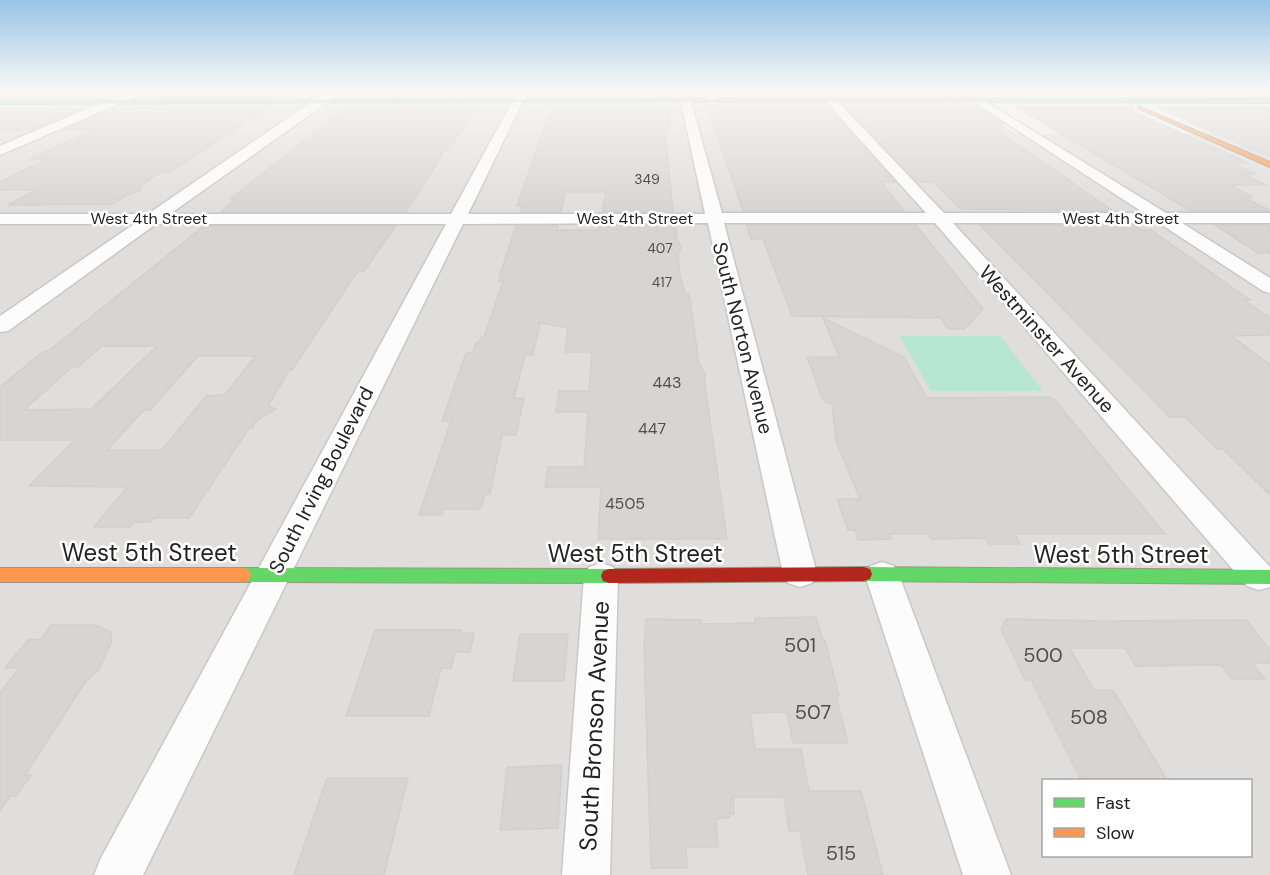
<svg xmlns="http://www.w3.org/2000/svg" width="1270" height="875" font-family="'DM Sans',sans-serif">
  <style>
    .residential { fill: #dfdedc; fill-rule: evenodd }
    .pitch { fill: #b7e6d2 }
    .building { fill: #d7d4d2; stroke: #d3d0cc; stroke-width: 1.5; fill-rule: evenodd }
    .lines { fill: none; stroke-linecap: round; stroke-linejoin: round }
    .street-casing { stroke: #c9c8c7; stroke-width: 3 }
    .fast-casing { stroke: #999a82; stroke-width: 2 }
    .slow-casing { stroke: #999a82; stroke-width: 2 }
    .jam-casing { stroke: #999a82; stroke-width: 2 }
    .street { fill: #fdfcfc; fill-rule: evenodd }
    .fast { fill: #63d668; fill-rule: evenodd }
    .slow { fill: #ff974d; fill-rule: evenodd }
    .jam { fill: #b3261e; fill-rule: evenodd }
    .labels { text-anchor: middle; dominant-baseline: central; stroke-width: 5; stroke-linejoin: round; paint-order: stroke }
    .far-number-label { font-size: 14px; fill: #4f4e4e }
    .far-street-label { font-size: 16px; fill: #222; stroke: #fff }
    .number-label { font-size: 16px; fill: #4f4e4e }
    .street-label { font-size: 20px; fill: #222; stroke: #fff }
    .near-number-label { font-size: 20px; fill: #4f4e4e }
    .near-street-label { font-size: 24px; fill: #222; stroke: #fff }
  </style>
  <rect width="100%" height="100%" fill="#f0eeeb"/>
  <path class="residential" d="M 0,89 L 1270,89 L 1270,98 L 962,98 L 1016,134 L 1210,134 L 1184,120 L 1268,119 L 1237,106 L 1270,106 L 1270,875 L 0,875 ZM 1044,780 L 1250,780 L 1250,856 L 1044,856 Z"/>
  <path class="pitch" d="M 899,336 L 1000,336 L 1043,391 L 931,391 Z"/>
  <g class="building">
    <path d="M 60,89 L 84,91 L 127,90 L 112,96 L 0,96 L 0,90 L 30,92 Z"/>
    <path d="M 155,89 L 298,89 L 289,96 L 143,96 Z"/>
    <path d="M 369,89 L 465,89 L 491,92 L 488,95 L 361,95 Z"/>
    <path d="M 665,89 L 666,95 L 560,95 L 561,90 Z"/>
    <path d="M 751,89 L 856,89 L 865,95 L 750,95 L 748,93 L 753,93 Z"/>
    <path d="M 941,89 L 1240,89 L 1256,95 L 949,95 Z"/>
    <path d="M 878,107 L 880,109 L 971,109 L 968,107 L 978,107 L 1003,123 L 998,131 L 1113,211 L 961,209 L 933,182 L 918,182 L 846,108 Z"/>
    <path d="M 1016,107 L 1133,107 L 1134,112 L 1248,163 L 1233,163 L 1256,174 L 1243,174 L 1266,185 L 1230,185 L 1253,197 L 1244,197 L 1270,211 L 1191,211 Z"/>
    <path d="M 1158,107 L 1270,107 L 1270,157 Z"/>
    <path d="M 0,108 L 82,108 L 31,130 L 0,130 Z"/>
    <path d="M 114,108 L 269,108 L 170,172 L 159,173 L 142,185 L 140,191 L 129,194 L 113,204 L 8,205 L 36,190 L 0,190 L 0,182 L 47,159 L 30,159 L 92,130 L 63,130 Z"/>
    <path d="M 345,108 L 478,108 L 448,150 L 445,150 L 406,212 L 221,212 L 236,199 L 231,199 Z"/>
    <path d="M 555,108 L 668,108 L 670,126 L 667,126 L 668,131 L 665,131 L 673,212 L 602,212 L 606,192 L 565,192 L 561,212 L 521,212 L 522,206 L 517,206 L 550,111 L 554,111 Z"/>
    <path d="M 708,108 L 828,108 L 895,182 L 881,182 L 904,211 L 743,211 Z"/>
    <path d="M 675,225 L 677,239 L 681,247 L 678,255 L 680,276 L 685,294 L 688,294 L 690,299 L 699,364 L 706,374 L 704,378 L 707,400 L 727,539 L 598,539 L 601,487 L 545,487 L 548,467 L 584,467 L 588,412 L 556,412 L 559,391 L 589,391 L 592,352 L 565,352 L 568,328 L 540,323 L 533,355 L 525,355 L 514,398 L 524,398 L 516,435 L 502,435 L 490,494 L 485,494 L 482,507 L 479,507 L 478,509 L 444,509 L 442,515 L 419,515 L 451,421 L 442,421 L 466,353 L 473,353 L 476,343 L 479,343 L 481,337 L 484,337 L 503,281 L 499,281 L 501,272 L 516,226 L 558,226 L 557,230 L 598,230 L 599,226 Z"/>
    <path d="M 747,225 L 916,225 L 983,309 L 965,329 L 948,329 L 941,318 L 792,316 L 763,239 L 751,239 Z"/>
    <path d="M 980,225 L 1134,225 L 1142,230 L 1151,230 L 1250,300 L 1244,300 L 1270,318 L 1270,335 L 1232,336 L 1270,365 L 1270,495 L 1223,449 L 1217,449 L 1185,417 L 1170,417 Z"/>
    <path d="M 1215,225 L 1270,225 L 1270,253 L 1258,253 Z"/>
    <path d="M 204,226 L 396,226 L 364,271 L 359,271 L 353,278 L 292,370 L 289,370 L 268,406 L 276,409 L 257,420 L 252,428 L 249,428 L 189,518 L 154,518 L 151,522 L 134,522 L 130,527 L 94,527 L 127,487 L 29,486 L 75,440 L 0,440 L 0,387 L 40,354 L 51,349 ZM 102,346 L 157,346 L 91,409 L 24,410 L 72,367 L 78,367 ZM 198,356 L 255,356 L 225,395 L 206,396 L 162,450 L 107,450 L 144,410 L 150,410 Z"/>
    <path d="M 823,318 L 904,357 L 927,398 L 1049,397 L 1055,400 L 1165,534 L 1015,534 L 1020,544 L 989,544 L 985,538 L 931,539 L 928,534 L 890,534 L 891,539 L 858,540 L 855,530 L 848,530 L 837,499 L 860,499 L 836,441 L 832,404 L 824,401 L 821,395 L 807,357 L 839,357 Z"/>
    <path d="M 816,617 L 823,640 L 825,640 L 839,696 L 836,696 L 848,743 L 793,743 L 787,712 L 750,713 L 755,749 L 801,749 L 809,791 L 861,791 L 883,875 L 808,875 L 800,831 L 789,831 L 784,797 L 733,797 L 734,814 L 730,814 L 730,817 L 716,819 L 718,847 L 686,847 L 687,868 L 651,868 L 644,646 L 646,619 L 701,620 L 701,624 L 755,623 L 755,618 Z"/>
    <path d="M 1006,619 L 1103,621 L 1246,620 L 1270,650 L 1270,663 L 1252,663 L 1265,679 L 1232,679 L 1222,665 L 1136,666 L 1125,648 L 1070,648 L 1094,690 L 1113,690 L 1167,780 L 1081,780 L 1031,680 L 1025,680 L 1001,629 Z"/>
    <path d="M 51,625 L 96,625 L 111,632 L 112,641 L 98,671 L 86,681 L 25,775 L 31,775 L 16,796 L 10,796 L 0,811 L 0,693 L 19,668 L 5,668 L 29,639 L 40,640 Z"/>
    <path d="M 375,630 L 461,630 L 460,633 L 474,633 L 470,652 L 455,652 L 451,668 L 441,668 L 429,716 L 346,716 Z"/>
    <path d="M 520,634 L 568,634 L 564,681 L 513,681 Z"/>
    <path d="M 562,765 L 558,828 L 500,830 L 507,767 Z"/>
    <path d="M 327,778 L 408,778 L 384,875 L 294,875 Z"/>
  </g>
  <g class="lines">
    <g class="street-casing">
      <g id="street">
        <path d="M 137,89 L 153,89 L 0,155 L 0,146 L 107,100 Z"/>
        <path d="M 333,89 L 346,89 L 170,214 L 451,214 L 512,102 L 524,89 L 535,89 L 522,103 L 468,214 L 705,214 L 681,102 L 686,99 L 691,102 L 722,213 L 926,213 L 828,104 L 827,102 L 832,99 L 836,100 L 944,213 L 1144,213 L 977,104 L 976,102 L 981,99 L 1166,213 L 1270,213 L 1270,223 L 1182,223 L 1270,278 L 1270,293 L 1263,291 L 1159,223 L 953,223 L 1270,567 L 1270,587 L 1259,590 L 1247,586 L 935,223 L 724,223 L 817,574 L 812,583 L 800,587 L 788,583 L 783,574 L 708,223 L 463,224 L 143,875 L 94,875 L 101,858 L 446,224 L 156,224 L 8,331 L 0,332 L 0,316 L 134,224 L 0,224 L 0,214 L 148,214 L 314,100 Z"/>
        <path d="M 704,89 L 714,89 L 718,102 L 717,104 L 709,104 Z"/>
        <path d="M 1262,89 L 1270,89 L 1270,93 Z"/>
        <path d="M 882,562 L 894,566 L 899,575 L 1011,875 L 963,875 L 865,575 L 870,566 Z"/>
        <path d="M 601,563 L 613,567 L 618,576 L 610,875 L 562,875 L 584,576 L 589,567 Z"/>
      </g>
    </g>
    <g class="fast-casing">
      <g id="fast">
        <path d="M 980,99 L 1270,99 L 1270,103 L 978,102 Z"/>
        <path d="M 0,100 L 682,99 L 685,101 L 0,104 Z"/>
        <path d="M 864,567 L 1270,570 L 1270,584 L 864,581 L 858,579 L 856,574 L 858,569 Z"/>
        <path d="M 243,568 L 609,569 L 615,571 L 617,576 L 615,581 L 609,583 L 243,582 L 237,580 L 235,575 L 237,570 Z"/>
      </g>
    </g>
    <g class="slow-casing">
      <g id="slow">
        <path d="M 682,99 L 980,99 L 983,101 L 680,102 Z"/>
        <path d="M 1138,106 L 1270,162 L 1270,167 L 1138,108 Z"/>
        <path d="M 0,568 L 243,568 L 249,570 L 251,575 L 249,580 L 243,582 L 0,582 Z"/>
      </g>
    </g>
    <g class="jam-casing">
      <path id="jam" d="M 864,567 L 870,569 L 872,574 L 870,579 L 864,581 L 609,583 L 603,581 L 601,576 L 603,571 L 609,569 Z"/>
    </g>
    <use href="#street" class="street"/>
    <use href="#fast" class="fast"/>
    <use href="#slow" class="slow"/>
    <use href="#jam" class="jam"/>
  </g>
  <linearGradient id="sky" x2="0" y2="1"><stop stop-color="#97c4e6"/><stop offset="0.42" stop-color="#f8f7f6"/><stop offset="1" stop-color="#f8f7f6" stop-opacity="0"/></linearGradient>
  <rect width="1270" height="212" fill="url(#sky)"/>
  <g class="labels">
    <g class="far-number-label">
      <text x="647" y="179">349</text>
      <text x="660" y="248">407</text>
      <text x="662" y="282">417</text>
    </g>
    <g class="far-street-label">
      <text x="149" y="218">West 4th Street</text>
      <text x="635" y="218">West 4th Street</text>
      <text x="1121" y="218">West 4th Street</text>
    </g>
    <g class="number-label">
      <text x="667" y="382">443</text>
      <text x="652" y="428">447</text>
      <text x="625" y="503">4505</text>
    </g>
    <g class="street-label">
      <text transform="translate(743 338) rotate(76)">South Norton Avenue</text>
      <text transform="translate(1047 339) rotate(48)">Westminster Avenue</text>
      <text transform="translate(321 480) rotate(-63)">South Irving Boulevard</text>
    </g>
    <g class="near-number-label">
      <text x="800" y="645">501</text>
      <text x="1043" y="655">500</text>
      <text x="813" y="712">507</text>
      <text x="1089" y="717">508</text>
      <text x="841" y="853">515</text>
    </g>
    <g class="near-street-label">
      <text x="149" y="552">West 5th Street</text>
      <text x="635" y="553">West 5th Street</text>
      <text x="1121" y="554">West 5th Street</text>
      <text transform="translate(594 726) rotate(-87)">South Bronson Avenue</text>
    </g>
  </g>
  <rect x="1042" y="779" width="210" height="78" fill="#ffffff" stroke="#a7a7a7" stroke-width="1.5"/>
  <rect x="1054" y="798" width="30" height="9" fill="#63d668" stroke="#a7a7a7" stroke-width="1.5"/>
  <text x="1096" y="809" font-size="18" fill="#222222">Fast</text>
  <rect x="1054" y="828" width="30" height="9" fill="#ff974d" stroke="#a7a7a7" stroke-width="1.5"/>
  <text x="1096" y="839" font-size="18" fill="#222222">Slow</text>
</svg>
